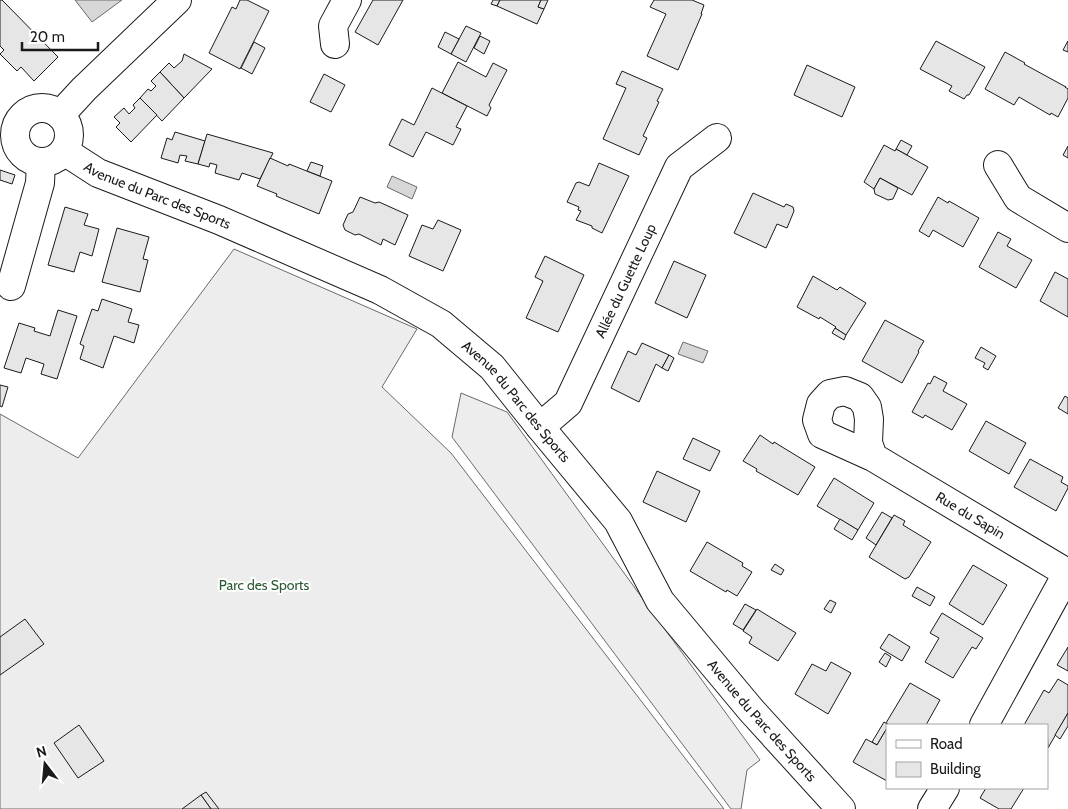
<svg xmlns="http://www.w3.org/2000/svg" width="1068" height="809" font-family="Cabin,sans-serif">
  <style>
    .built { fill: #ededed; stroke: #6a6a6a }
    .water { fill: #d7d7d7; stroke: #6a6a6a }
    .building { fill: #e6e6e6; stroke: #1a1a1a }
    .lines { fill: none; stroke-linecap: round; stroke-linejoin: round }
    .minor-casing { stroke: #1a1a1a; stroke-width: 30 }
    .minor { stroke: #fff; stroke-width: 28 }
    .labels { text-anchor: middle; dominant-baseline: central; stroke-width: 4; stroke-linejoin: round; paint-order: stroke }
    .street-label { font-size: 14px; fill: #1a1a1a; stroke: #fff }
    .park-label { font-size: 14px; fill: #2b5a34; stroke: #fff }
  </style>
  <rect width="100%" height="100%" fill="#fff"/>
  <g class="built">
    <path d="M 234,249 L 417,329 L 382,387 L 451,453 L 724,809 L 0,809 L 0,414 L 78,458 Z"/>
    <path d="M 461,393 L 507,412 L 760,760 L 747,770 L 741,809 L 731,809 L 452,437 Z"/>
  </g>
  <g class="water">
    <path d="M 75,0 L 122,0 L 92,22 Z"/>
    <path d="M 392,176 L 417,187 L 412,199 L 387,187 Z"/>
    <path d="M 683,342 L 708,351 L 703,363 L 678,354 Z"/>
  </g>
  <g class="building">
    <path d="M 0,0 L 2,0 L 58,57 L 34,81 L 21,67 L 17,71 L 0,54 L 4,50 L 0,46 Z"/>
    <path d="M 240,0 L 247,0 L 269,11 L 240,69 L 209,53 L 232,7 L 236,9 Z"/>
    <path d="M 373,0 L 403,0 L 378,45 L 355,32 Z"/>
    <path d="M 493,0 L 500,0 L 497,6 L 491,4 Z"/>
    <path d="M 500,0 L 541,0 L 538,7 L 544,9 L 537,24 L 497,6 Z"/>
    <path d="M 541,0 L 548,0 L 544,9 L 538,7 Z"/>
    <path d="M 654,0 L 692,0 L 704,5 L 701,14 L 702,14 L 678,70 L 647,56 L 666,14 L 650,7 Z"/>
    <path d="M 466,26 L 481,33 L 466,62 L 451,54 Z"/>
    <path d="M 445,32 L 459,39 L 451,54 L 438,47 Z"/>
    <path d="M 480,36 L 490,41 L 484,54 L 474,48 Z"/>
    <path d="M 936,41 L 985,67 L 969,95 L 967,95 L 964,99 L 949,91 L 952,86 L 920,69 Z"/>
    <path d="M 1068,41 L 1068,52 L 1063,50 Z"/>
    <path d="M 254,42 L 265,48 L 252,74 L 241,68 Z"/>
    <path d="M 1005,52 L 1025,63 L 1024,64 L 1066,87 L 1065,87 L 1068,89 L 1068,98 L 1058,117 L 1051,113 L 1050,115 L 1019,97 L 1014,105 L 985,89 Z"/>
    <path d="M 184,54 L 212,69 L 184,98 L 160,72 L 169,63 L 174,68 L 182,61 Z"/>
    <path d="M 458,62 L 486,77 L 493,63 L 507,70 L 489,105 L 491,108 L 487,116 L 442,93 Z"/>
    <path d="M 807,65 L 855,87 L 842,117 L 794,95 Z"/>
    <path d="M 622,71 L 663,89 L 657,101 L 659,102 L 643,136 L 647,138 L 639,155 L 603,139 L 626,88 L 616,84 Z"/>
    <path d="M 160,72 L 184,98 L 162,121 L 140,98 L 148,89 L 151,91 L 156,86 L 151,81 Z"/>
    <path d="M 324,74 L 345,85 L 331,112 L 310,102 Z"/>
    <path d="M 432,88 L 467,106 L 456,127 L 461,129 L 453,145 L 426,132 L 413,157 L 389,145 L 402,119 L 414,125 Z"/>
    <path d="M 140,98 L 157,115 L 131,142 L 116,127 L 120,123 L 114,117 L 124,108 L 129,114 L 135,108 L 133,105 Z"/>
    <path d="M 175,132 L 205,141 L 198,164 L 185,161 L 187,156 L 180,155 L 178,163 L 161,158 L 167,138 L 172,140 Z"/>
    <path d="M 207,134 L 273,153 L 260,179 L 242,173 L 239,180 L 215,173 L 217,165 L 210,163 L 209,167 L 198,164 Z"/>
    <path d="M 901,140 L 912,146 L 907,155 L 896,149 Z"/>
    <path d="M 884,145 L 895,151 L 896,149 L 928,167 L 912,195 L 880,178 L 874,189 L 864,182 Z"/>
    <path d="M 1068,146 L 1068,158 L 1063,155 Z"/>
    <path d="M 270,158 L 288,166 L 289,164 L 332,181 L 319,214 L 276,196 L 277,194 L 257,186 Z"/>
    <path d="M 311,162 L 323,166 L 320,176 L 307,171 Z"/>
    <path d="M 599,163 L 629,176 L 602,233 L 592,228 L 592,226 L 576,220 L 581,211 L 578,210 L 579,207 L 567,202 L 576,183 L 579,182 L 589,186 Z"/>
    <path d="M 0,170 L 15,175 L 12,184 L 0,180 Z"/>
    <path d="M 880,178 L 898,188 L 893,199 L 888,200 L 875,194 L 874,189 Z"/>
    <path d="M 753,193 L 784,207 L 786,204 L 793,207 L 794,211 L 787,228 L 777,224 L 766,248 L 734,233 Z"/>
    <path d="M 360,197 L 375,203 L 379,202 L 408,215 L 395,245 L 383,239 L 381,245 L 359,234 L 355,235 L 345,230 L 343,225 L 348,214 L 353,212 Z"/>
    <path d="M 938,197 L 948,203 L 949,201 L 979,218 L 963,247 L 933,230 L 929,237 L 919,231 Z"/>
    <path d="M 65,207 L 88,214 L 84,225 L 99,229 L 92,256 L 80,252 L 74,272 L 48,265 Z"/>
    <path d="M 438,220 L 461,230 L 443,271 L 409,256 L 422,225 L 433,229 Z"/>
    <path d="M 117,228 L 149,237 L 143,259 L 148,260 L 140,292 L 102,282 Z"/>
    <path d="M 998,232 L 1011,239 L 1007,246 L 1032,260 L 1016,288 L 979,267 Z"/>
    <path d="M 545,256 L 584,275 L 558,332 L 526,318 L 543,281 L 535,277 Z"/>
    <path d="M 674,261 L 706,275 L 687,318 L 655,303 Z"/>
    <path d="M 1055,272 L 1068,279 L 1068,317 L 1040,301 Z"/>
    <path d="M 813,276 L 837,290 L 840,287 L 866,303 L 846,335 L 835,328 L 836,327 L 820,317 L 819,319 L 797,307 Z"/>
    <path d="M 102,299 L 132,309 L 128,322 L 139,325 L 134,343 L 114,336 L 103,368 L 80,359 L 84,346 L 80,344 L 92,309 L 98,311 Z"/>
    <path d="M 58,310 L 77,316 L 57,379 L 41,374 L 44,364 L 26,358 L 21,373 L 4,368 L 19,323 L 35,328 L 34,331 L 50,336 Z"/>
    <path d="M 885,320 L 924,341 L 918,351 L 919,352 L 902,383 L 862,361 Z"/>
    <path d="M 835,328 L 846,335 L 844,340 L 832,333 Z"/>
    <path d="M 642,343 L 669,355 L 662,368 L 656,364 L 639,402 L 611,388 L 628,351 L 636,355 Z"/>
    <path d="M 981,347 L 996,356 L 988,370 L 983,367 L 985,363 L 975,358 Z"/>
    <path d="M 669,355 L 674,358 L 668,371 L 662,368 Z"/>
    <path d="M 934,376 L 947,383 L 943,391 L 967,404 L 952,430 L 925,415 L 923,418 L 912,412 L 928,383 L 930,384 Z"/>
    <path d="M 0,385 L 8,387 L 2,407 L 0,406 Z"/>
    <path d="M 1065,396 L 1068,398 L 1068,414 L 1058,408 Z"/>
    <path d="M 986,421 L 1026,443 L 1009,474 L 969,451 Z"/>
    <path d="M 760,435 L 773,444 L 774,442 L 815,467 L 798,495 L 756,471 L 757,469 L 743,461 Z"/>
    <path d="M 693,438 L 720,451 L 710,471 L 683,459 Z"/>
    <path d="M 1030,459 L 1063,477 L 1061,482 L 1068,486 L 1068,488 L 1056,511 L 1014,487 Z"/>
    <path d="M 657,471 L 700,491 L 686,522 L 643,502 Z"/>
    <path d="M 834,478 L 874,503 L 858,530 L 817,506 Z"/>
    <path d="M 882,512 L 892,518 L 876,545 L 866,538 Z"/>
    <path d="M 894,515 L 905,521 L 903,525 L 931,542 L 909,577 L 905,579 L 869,557 Z"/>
    <path d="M 840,519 L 858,530 L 852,540 L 834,529 Z"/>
    <path d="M 707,542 L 743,563 L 742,566 L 752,572 L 737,596 L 727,590 L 726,592 L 690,571 Z"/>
    <path d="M 775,564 L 784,570 L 781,575 L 771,570 Z"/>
    <path d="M 973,565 L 1007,585 L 983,625 L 949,604 Z"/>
    <path d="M 917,587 L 935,597 L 930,606 L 912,596 Z"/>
    <path d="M 830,600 L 836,603 L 831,613 L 824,609 Z"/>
    <path d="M 745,604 L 756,610 L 743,630 L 733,624 Z"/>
    <path d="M 757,609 L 796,633 L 778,661 L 749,643 L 752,637 L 743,631 Z"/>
    <path d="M 942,613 L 983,638 L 976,649 L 972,647 L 953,678 L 925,662 L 939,638 L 930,633 Z"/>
    <path d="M 25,619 L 44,644 L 0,675 L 0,637 Z"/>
    <path d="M 889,634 L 910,647 L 902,661 L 880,648 Z"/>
    <path d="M 1068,647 L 1068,671 L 1057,665 Z"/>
    <path d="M 885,653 L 891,657 L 886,667 L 879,662 Z"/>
    <path d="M 831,662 L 851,673 L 828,714 L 795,694 L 812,664 L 826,671 Z"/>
    <path d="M 1058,679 L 1068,685 L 1068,713 L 1048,748 L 1047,725 L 1024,725 L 1044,690 L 1049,693 Z"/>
    <path d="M 910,683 L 940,700 L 926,725 L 889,725 L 886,723 Z"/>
    <path d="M 1068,713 L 1068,726 L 1060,739 L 1055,735 Z"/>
    <path d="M 884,722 L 889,725 L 887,725 L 887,728 L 877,745 L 872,742 Z"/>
    <path d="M 79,725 L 104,761 L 78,778 L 54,743 Z"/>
    <path d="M 887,728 L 887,781 L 853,762 L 866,739 L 877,745 Z"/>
    <path d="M 986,788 L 1024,788 L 1011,809 L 999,809 L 980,798 Z"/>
    <path d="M 206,792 L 219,809 L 211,809 L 201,795 Z"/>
    <path d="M 201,795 L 211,809 L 182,809 Z"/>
  </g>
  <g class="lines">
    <g class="minor-casing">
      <g id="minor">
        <path d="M 335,44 L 333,26 L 347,0"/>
        <circle cx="42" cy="135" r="27"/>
        <path d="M 60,115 L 84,89 L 177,0"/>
        <path id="s1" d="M 64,151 L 98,173 L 219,220 L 380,290 L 441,324 L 492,367 L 540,427 L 618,521 L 660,601 L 751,710 L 841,809"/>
        <path d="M 998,165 L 1018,198 L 1068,228"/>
        <path d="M 11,286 L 40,183 L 41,162"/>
        <path id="s2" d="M 540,427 L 568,403 L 679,167 L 717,138"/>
        <path id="s3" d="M 873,457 L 868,443 L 869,419 L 867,407 L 860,397 L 845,391 L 830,394 L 821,404 L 817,420 L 822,434 L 873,457 L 1067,573"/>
        <path d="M 984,725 L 1068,572"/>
        <path d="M 932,809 L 945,788"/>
      </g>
    </g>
    <use href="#minor" class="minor"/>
  </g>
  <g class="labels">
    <g class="street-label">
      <text stroke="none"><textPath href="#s1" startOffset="104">Avenue du Parc des Sports</textPath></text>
      <text stroke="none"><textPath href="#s2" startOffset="172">Allée du Guette Loup</textPath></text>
      <text stroke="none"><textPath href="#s1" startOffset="524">Avenue du Parc des Sports</textPath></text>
      <text stroke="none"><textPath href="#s3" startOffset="309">Rue du Sapin</textPath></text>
      <text stroke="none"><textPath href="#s1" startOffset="929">Avenue du Parc des Sports</textPath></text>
    </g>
    <g class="park-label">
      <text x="264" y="585">Parc des Sports</text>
    </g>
  </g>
  <rect x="886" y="724" width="162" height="65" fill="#ffffff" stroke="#a3a3a3"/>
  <rect x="896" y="740" width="25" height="8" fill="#ffffff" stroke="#a3a3a3"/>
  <text x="930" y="749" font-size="15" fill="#1a1a1a">Road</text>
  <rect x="896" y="762" width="25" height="15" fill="#e6e6e6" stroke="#a3a3a3"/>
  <text x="930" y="774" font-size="15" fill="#1a1a1a">Building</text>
  <g transform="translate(45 764) rotate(344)" stroke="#ffffff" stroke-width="4" paint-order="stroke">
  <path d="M0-4L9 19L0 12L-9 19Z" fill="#1a1a1a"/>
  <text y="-8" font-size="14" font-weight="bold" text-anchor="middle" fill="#1a1a1a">N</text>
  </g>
  <path d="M22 42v8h76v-8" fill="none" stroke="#1a1a1a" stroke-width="2.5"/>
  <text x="30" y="42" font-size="15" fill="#1a1a1a" stroke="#ffffff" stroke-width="4" paint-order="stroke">20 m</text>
</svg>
